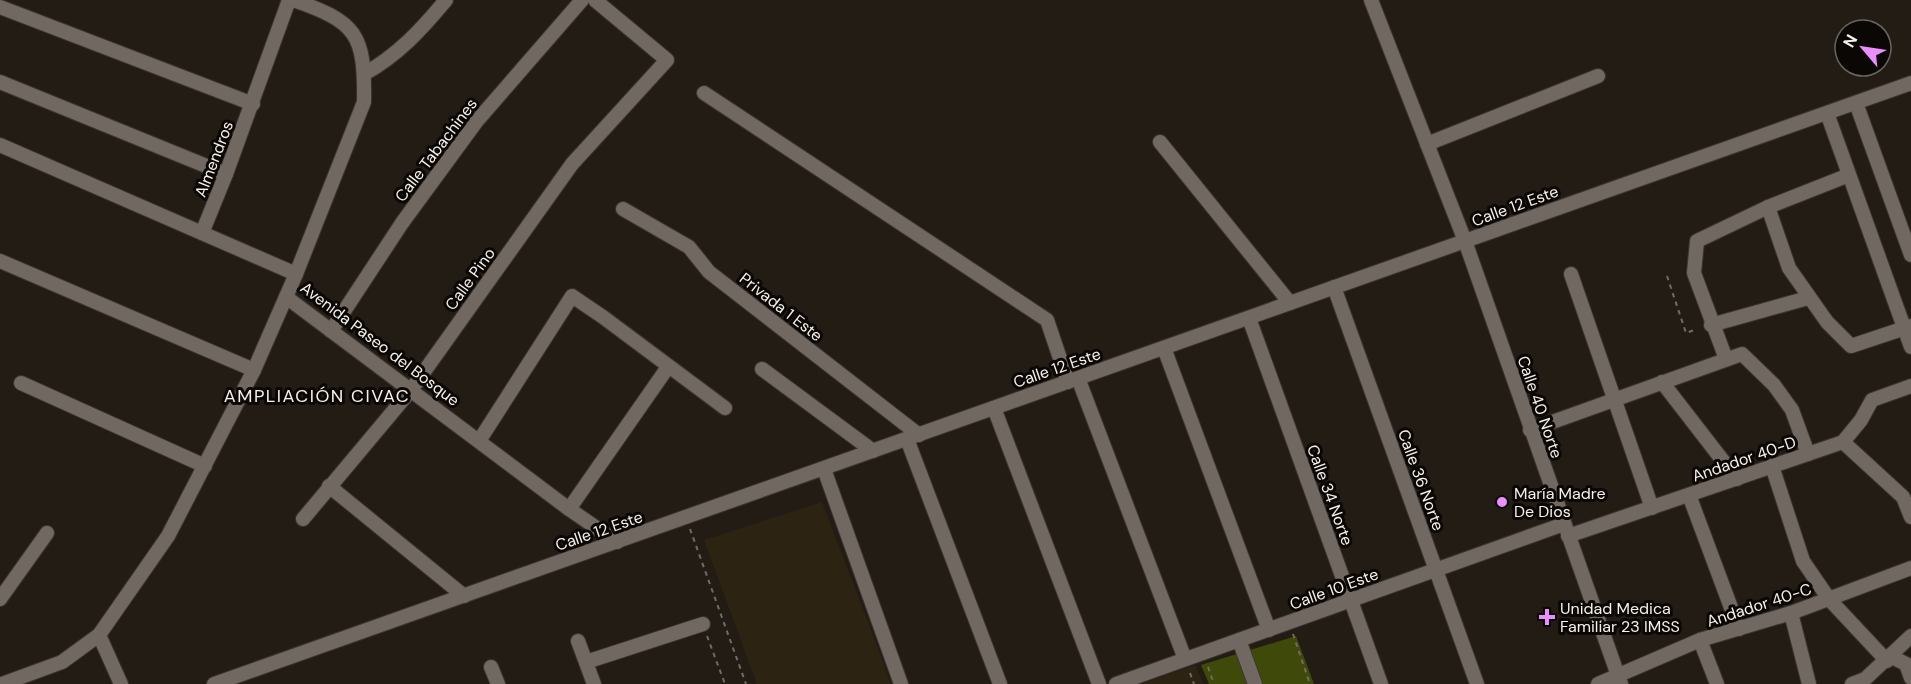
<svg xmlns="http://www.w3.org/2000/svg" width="1911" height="684" font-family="'DM Sans',sans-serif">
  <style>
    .education { fill: #2c2313 }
    .green { fill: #3f4a0a }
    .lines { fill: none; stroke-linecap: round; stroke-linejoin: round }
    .minor-casing { stroke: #3b3532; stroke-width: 16 }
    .path { stroke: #716b65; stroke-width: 2; stroke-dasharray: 4.5 4.5; stroke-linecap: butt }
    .minor { stroke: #716861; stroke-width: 14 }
    .poi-dot { fill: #ea8dfd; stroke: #0a0705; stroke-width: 2 }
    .labels { text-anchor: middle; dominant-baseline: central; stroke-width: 6; stroke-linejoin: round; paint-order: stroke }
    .street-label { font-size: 16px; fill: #f6f1ed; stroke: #0a0705 }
    .poi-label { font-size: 16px; fill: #f6f1ed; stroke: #0a0705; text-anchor: start }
    .neighbourhood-label { font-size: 18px; letter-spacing: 1.5px; fill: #f6f1ed; stroke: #0a0705 }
  </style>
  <rect width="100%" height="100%" fill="#231c15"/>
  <g class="education">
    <path d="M 822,502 L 868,622 L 891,684 L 757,684 L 704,540 Z"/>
    <path d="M 1195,665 L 1204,684 L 1141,684 Z"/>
  </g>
  <path class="green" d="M 1296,636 L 1314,684 L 1209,684 L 1201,665 Z"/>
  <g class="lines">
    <g class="minor-casing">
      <g id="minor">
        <path d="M 1371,0 L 1465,241 L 1621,684"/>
        <path d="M 0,7 L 253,104"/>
        <path d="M 364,74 C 398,55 421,30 446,0"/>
        <path d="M 0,82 L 226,174"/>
        <path d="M 704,93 L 1047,320 L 1068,382"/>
        <path d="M 1856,103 L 1911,255"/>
        <path d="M 1827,113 L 1911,347"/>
        <path d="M 1160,142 L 1290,303"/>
        <path d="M 1427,144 L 1598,76"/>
        <path d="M 0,145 L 296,274"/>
        <path d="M 1768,207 L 1789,268 L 1827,322 L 1851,346 L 1911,326"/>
        <path d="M 623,209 L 689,247 L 709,272 L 919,435"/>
        <path d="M 202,233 L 226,174 L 289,0"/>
        <path d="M 0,261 L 254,370"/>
        <path d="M 1571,274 L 1652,508"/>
        <path d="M 1334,287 L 1477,684"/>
        <path d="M 286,297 L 569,509 L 617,542"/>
        <path d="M 1249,318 L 1381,684"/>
        <path d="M 1711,325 L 1808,298"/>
        <path d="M 331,331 L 402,223 L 476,122 L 582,0"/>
        <path d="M 1164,348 L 1269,630"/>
        <path d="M 1726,359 L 1694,273 L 1697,241 L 1768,207 L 1849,175"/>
        <path d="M 762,369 L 873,451"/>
        <path d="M 1078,378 L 1185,659"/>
        <path d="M 1662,382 L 1737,479"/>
        <path d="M 21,383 L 205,466"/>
        <path d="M 994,408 L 1099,684"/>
        <path d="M 1530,430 L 1742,354 L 1774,385 L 1792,410 L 1808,454"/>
        <path d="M 907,439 L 1000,684"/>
        <path d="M 479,441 L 572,296 L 603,317 L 725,408"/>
        <path d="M 1843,442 L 1903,497 L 1911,517"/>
        <path d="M 1772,466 L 1803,561 L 1829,599 L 1887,661"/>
        <path d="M 824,469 L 901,684"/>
        <path d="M 329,486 L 464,596"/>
        <path d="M 1689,495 L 1739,629"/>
        <path d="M 569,509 L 668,367"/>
        <path d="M 303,519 L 411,390 L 572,164 L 667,60 L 595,0"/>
        <path d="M 1568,536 L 1843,442 L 1861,420 L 1872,400 L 1911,386"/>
        <path d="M 0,599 L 47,533"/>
        <path d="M 1791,613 L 1809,684"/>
        <path d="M 99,635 L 121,684"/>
        <path d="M 1239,640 L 1255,684"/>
        <path d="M 1700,640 L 1717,684"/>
        <path d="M 578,641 L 594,684"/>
        <path d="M 1892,657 L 1906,664 L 1911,678"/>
        <path d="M 586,662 L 703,624"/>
        <path d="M 491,667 L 498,684"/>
        <path d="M 2,684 L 62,662 L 99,635 L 168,536 L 254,370 L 296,274 L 364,102 C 365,34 357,22 293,0"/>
        <path d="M 214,684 L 1911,83"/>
        <path d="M 1116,684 L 1564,524"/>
        <path d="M 1598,684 L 1700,640 L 1791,613 L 1911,568"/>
        <path d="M 1852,684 L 1865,679 L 1911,636"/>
      </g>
    </g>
    <g class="path">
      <path d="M 1667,276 L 1686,333 L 1697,329"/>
      <path d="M 690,529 L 746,684"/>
      <path d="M 1293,634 L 1310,684"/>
      <path d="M 707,636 L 725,684"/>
      <path d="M 1208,667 L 1214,684"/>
      <path d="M 1190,673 L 1194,684"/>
    </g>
    <use href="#minor" class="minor"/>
  </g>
  <g class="poi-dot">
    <circle cx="1502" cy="502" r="6"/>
    <path d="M1544 608h6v6h6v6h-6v6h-6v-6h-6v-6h6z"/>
  </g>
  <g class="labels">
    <g class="street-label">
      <text transform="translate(436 150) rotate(-53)">Calle Tabachines</text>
      <text transform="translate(214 159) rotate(-69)">Almendros</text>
      <text transform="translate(1515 206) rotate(-20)">Calle 12 Este</text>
      <text transform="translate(470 279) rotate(-54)">Calle Pino</text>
      <text transform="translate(781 307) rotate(38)">Privada 1 Este</text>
      <text transform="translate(380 344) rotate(37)">Avenida Paseo del Bosque</text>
      <text transform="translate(1057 368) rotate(-19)">Calle 12 Este</text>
      <text transform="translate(1540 407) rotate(71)">Calle 40 Norte</text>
      <text transform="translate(1744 459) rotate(-19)">Andador 40-D</text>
      <text transform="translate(1421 480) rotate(70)">Calle 36 Norte</text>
      <text transform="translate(1330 495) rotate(70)">Calle 34 Norte</text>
      <text transform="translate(599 531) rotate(-19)">Calle 12 Este</text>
      <text transform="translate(1334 589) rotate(-20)">Calle 10 Este</text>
      <text transform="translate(1759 605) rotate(-18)">Andador 40-C</text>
    </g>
    <g class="poi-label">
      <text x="1514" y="493">María Madre<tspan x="1514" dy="18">De Dios</tspan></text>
      <text x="1560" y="608">Unidad Medica<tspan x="1560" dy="18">Familiar 23 IMSS</tspan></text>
    </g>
    <g class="neighbourhood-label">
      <text x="317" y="396">AMPLIACIÓN CIVAC</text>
    </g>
  </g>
  <g transform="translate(1863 48) rotate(299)"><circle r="28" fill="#0a0705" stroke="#686562" stroke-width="1.5"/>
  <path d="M0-4.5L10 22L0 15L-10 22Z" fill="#ea8dfd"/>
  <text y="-9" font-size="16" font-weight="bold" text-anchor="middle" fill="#f6f1ed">N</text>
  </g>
</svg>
